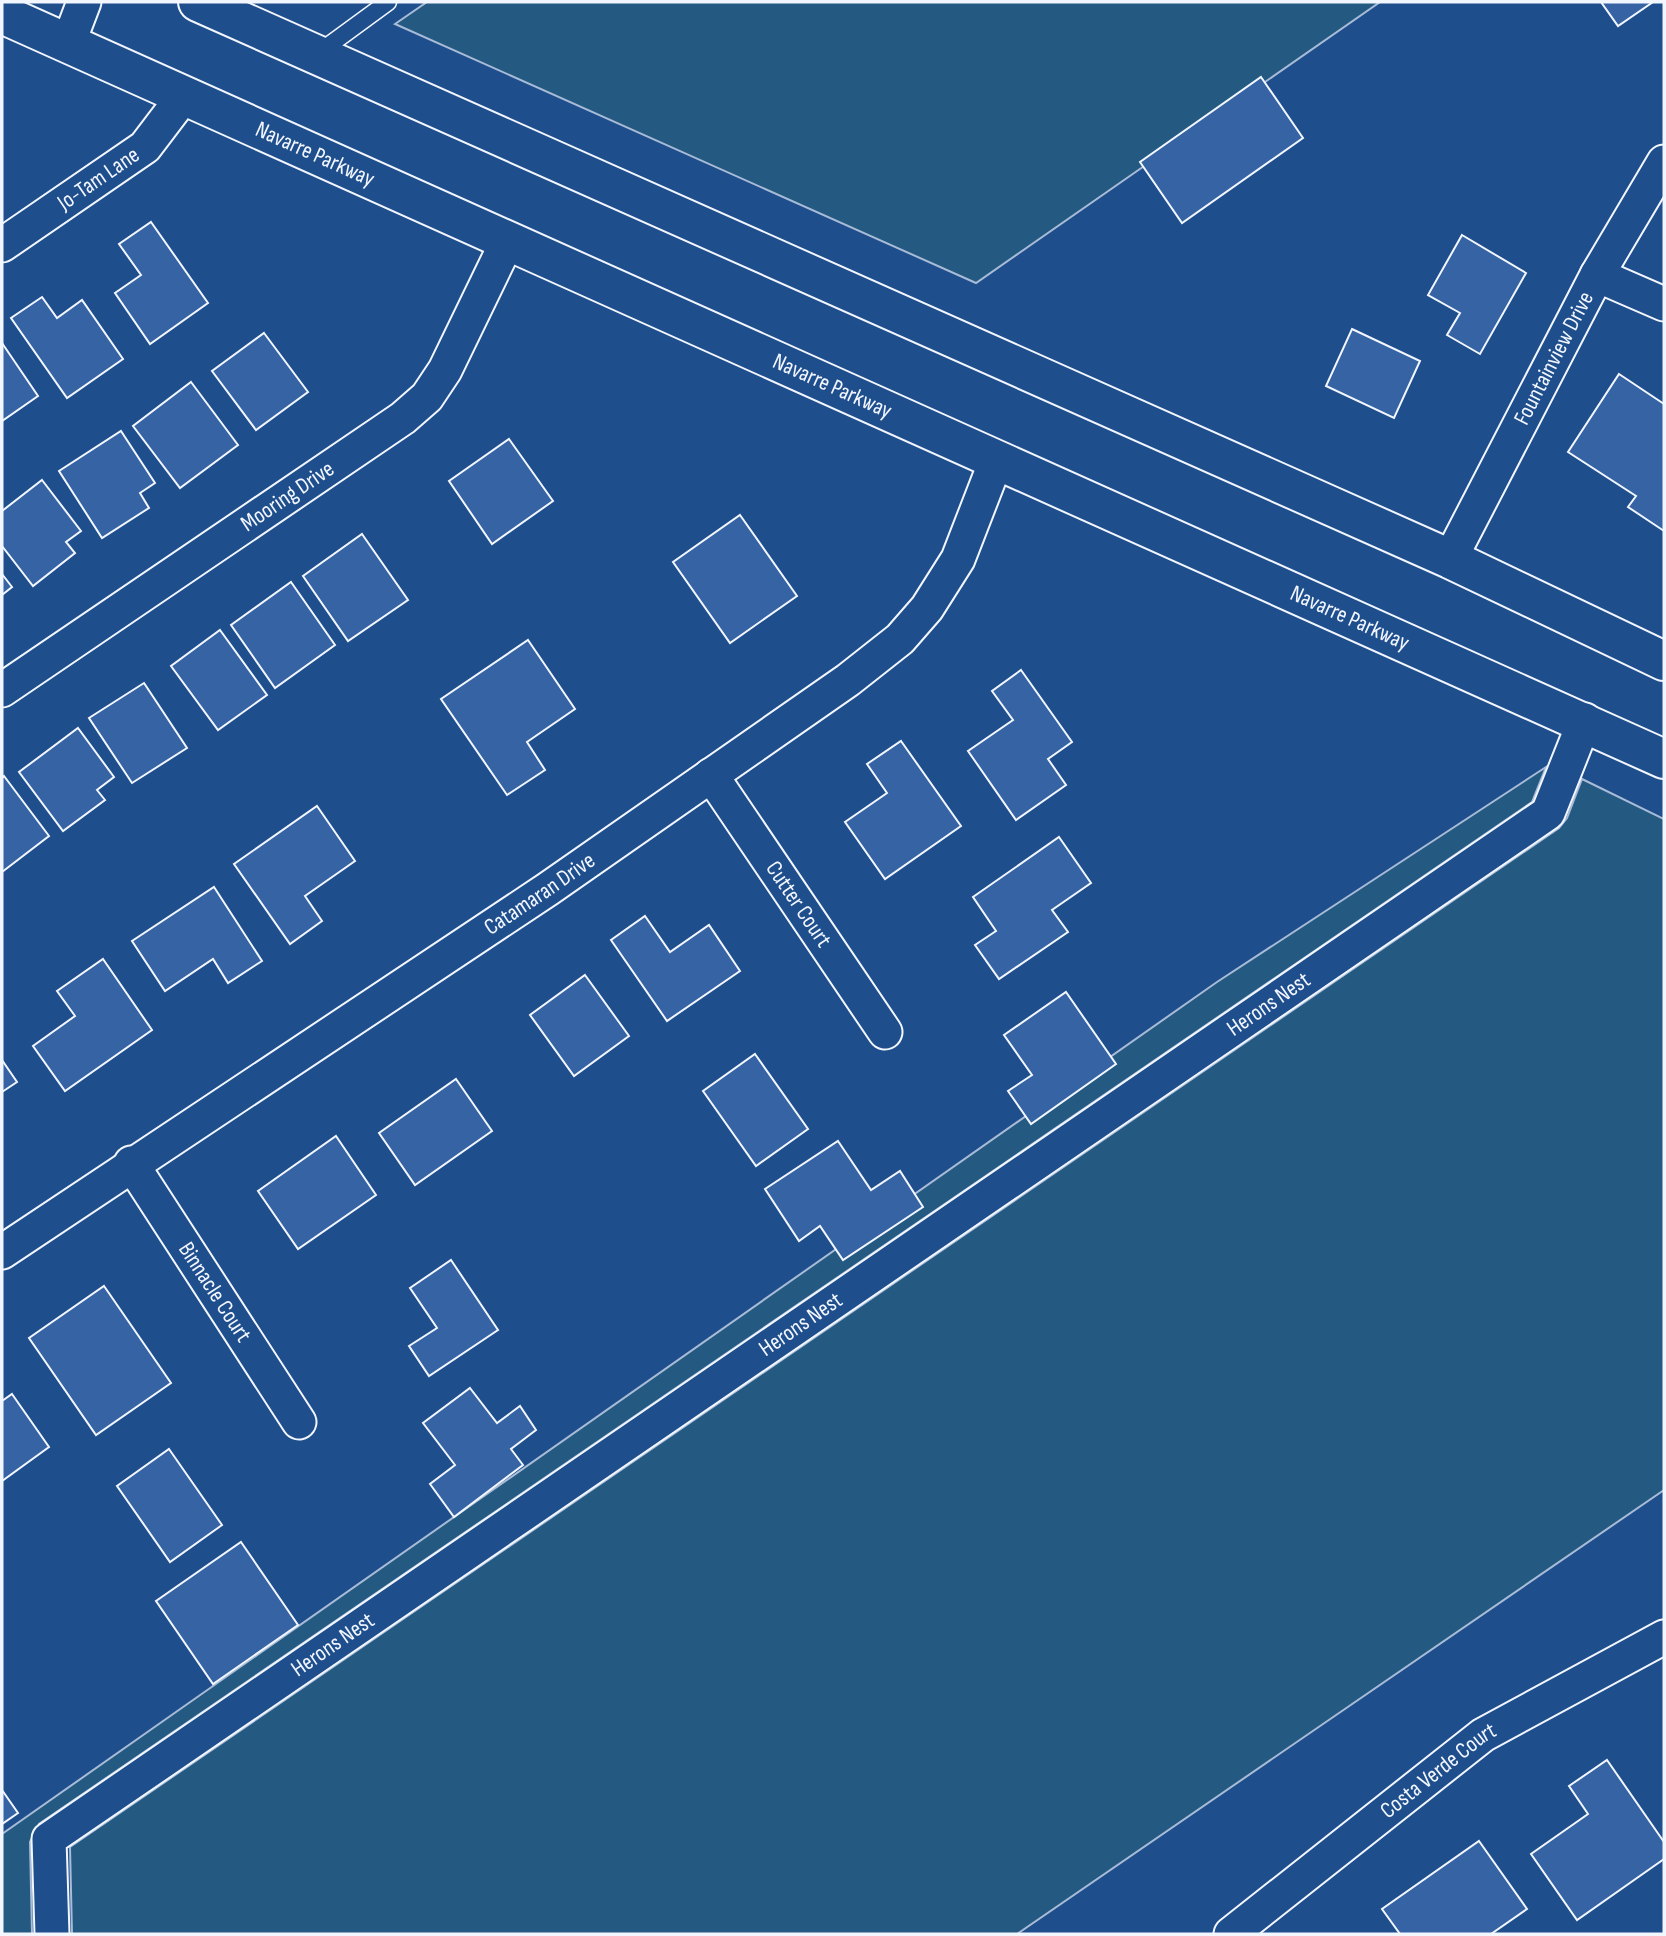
<svg xmlns="http://www.w3.org/2000/svg" width="1666" height="1936" font-family="'Sofia Sans Condensed',sans-serif">
  <style>
    .green { fill: #245a82; stroke: #a8bbd7; stroke-width: 2 }
    .building { fill: #3563a3; stroke: #f2f6ff; stroke-width: 2 }
    .lines { fill: none; stroke-linecap: round; stroke-linejoin: round }
    .service-casing { stroke: #f2f6ff; stroke-width: 19 }
    .minor-casing { stroke: #f2f6ff; stroke-width: 37 }
    .trunk-casing { stroke: #f2f6ff; stroke-width: 42 }
    .service { stroke: #1f4e8c; stroke-width: 16 }
    .minor { stroke: #1f4e8c; stroke-width: 33 }
    .trunk { stroke: #1f4e8c; stroke-width: 38 }
    .labels { text-anchor: middle; dominant-baseline: central; stroke-width: 5; stroke-linejoin: round; paint-order: stroke }
    .street-label { font-size: 23px; fill: #f2f6ff; stroke: #1f4e8c }
  </style>
  <rect width="100%" height="100%" fill="#1f4e8c"/>
  <g class="green">
    <path d="M 427,2 L 1380,2 L 976,283 L 395,24 Z"/>
    <path d="M 1546,767 L 1532,802 L 39,1824 L 30,1842 L 32,1934 L 2,1934 L 2,1834 L 1217,982 Z"/>
    <path d="M 1582,779 L 1664,819 L 1664,1490 L 1017,1934 L 72,1934 L 70,1847 L 1559,828 L 1567,818 Z"/>
  </g>
  <g class="building">
    <path d="M 1601,2 L 1653,2 L 1618,26 Z"/>
    <path d="M 1261,77 L 1303,138 L 1182,223 L 1140,162 Z"/>
    <path d="M 151,222 L 208,303 L 150,344 L 115,293 L 141,275 L 119,244 Z"/>
    <path d="M 1462,235 L 1526,273 L 1480,354 L 1447,335 L 1460,313 L 1428,295 Z"/>
    <path d="M 42,297 L 57,318 L 82,300 L 123,359 L 67,398 L 11,318 Z"/>
    <path d="M 1352,329 L 1420,361 L 1394,418 L 1326,386 Z"/>
    <path d="M 264,333 L 308,392 L 256,430 L 212,371 Z"/>
    <path d="M 2,343 L 38,396 L 2,421 Z"/>
    <path d="M 1619,374 L 1664,404 L 1664,531 L 1628,507 L 1636,496 L 1568,452 Z"/>
    <path d="M 191,382 L 238,445 L 180,488 L 133,426 Z"/>
    <path d="M 121,431 L 155,483 L 140,493 L 149,508 L 102,538 L 59,471 Z"/>
    <path d="M 509,439 L 553,501 L 492,544 L 449,481 Z"/>
    <path d="M 42,480 L 81,531 L 66,542 L 75,553 L 33,586 L 2,546 L 2,511 Z"/>
    <path d="M 740,515 L 797,596 L 730,643 L 673,562 Z"/>
    <path d="M 362,534 L 408,600 L 348,641 L 303,576 Z"/>
    <path d="M 2,574 L 12,587 L 2,595 Z"/>
    <path d="M 291,582 L 335,645 L 275,688 L 231,625 Z"/>
    <path d="M 220,630 L 267,695 L 218,730 L 171,666 Z"/>
    <path d="M 528,640 L 575,709 L 527,742 L 545,770 L 507,795 L 441,699 Z"/>
    <path d="M 1021,670 L 1072,742 L 1048,759 L 1066,785 L 1016,820 L 968,751 L 1013,720 L 992,691 Z"/>
    <path d="M 144,683 L 187,748 L 132,783 L 89,718 Z"/>
    <path d="M 78,728 L 114,777 L 97,790 L 105,800 L 63,831 L 19,772 Z"/>
    <path d="M 901,741 L 961,826 L 885,879 L 845,822 L 887,793 L 867,764 Z"/>
    <path d="M 4,776 L 49,836 L 2,872 L 2,778 Z"/>
    <path d="M 317,806 L 355,861 L 305,896 L 322,921 L 290,944 L 234,864 Z"/>
    <path d="M 1059,837 L 1091,883 L 1052,910 L 1068,932 L 999,979 L 975,945 L 996,931 L 973,897 Z"/>
    <path d="M 214,887 L 262,961 L 228,983 L 213,959 L 165,991 L 132,941 Z"/>
    <path d="M 645,916 L 670,952 L 709,925 L 740,971 L 667,1021 L 611,940 Z"/>
    <path d="M 103,959 L 152,1030 L 65,1091 L 33,1046 L 75,1016 L 57,991 Z"/>
    <path d="M 585,975 L 629,1036 L 574,1076 L 530,1015 Z"/>
    <path d="M 1066,992 L 1116,1064 L 1031,1124 L 1008,1091 L 1032,1075 L 1004,1035 Z"/>
    <path d="M 755,1054 L 808,1129 L 756,1166 L 703,1091 Z"/>
    <path d="M 2,1060 L 17,1082 L 2,1092 Z"/>
    <path d="M 456,1079 L 492,1131 L 415,1185 L 379,1133 Z"/>
    <path d="M 336,1136 L 376,1195 L 298,1249 L 258,1191 Z"/>
    <path d="M 838,1141 L 871,1190 L 900,1171 L 923,1207 L 843,1260 L 820,1226 L 799,1241 L 765,1189 Z"/>
    <path d="M 451,1260 L 498,1330 L 429,1376 L 409,1346 L 437,1328 L 410,1288 Z"/>
    <path d="M 104,1286 L 171,1383 L 96,1435 L 29,1338 Z"/>
    <path d="M 470,1388 L 497,1423 L 520,1406 L 536,1430 L 511,1449 L 523,1465 L 454,1517 L 430,1484 L 455,1465 L 423,1423 Z"/>
    <path d="M 12,1394 L 49,1447 L 2,1481 L 2,1401 Z"/>
    <path d="M 169,1449 L 222,1525 L 170,1562 L 117,1486 Z"/>
    <path d="M 241,1542 L 298,1625 L 213,1684 L 156,1601 Z"/>
    <path d="M 1607,1760 L 1664,1842 L 1664,1859 L 1577,1920 L 1531,1854 L 1588,1814 L 1569,1786 Z"/>
    <path d="M 2,1790 L 18,1813 L 2,1824 Z"/>
    <path d="M 1479,1841 L 1527,1909 L 1491,1934 L 1400,1934 L 1382,1909 Z"/>
  </g>
  <g class="lines">
    <g class="service-casing">
      <path id="service" d="M 317,54 L 388,2"/>
    </g>
    <g class="minor-casing">
      <g id="minor">
        <path d="M 68,44 L 84,2"/>
        <path id="s1" d="M 2,245 L 145,147 L 183,97"/>
        <path d="M 1597,275 L 1664,304"/>
        <path id="s2" d="M 1450,559 L 1597,275 L 1664,162"/>
        <path id="s3" d="M 2,690 L 403,418 L 427,397 L 445,370 L 507,242"/>
        <path id="s4" d="M 711,775 L 885,1032"/>
        <path id="s5" d="M 131,1163 L 299,1422"/>
        <path id="s6" d="M 2,1252 L 548,889 L 848,680 L 900,639 L 927,608 L 958,559 L 996,461"/>
        <path id="s7" d="M 52,1934 L 49,1839 L 1548,813 L 1585,720"/>
        <path id="s8" d="M 1231,1934 L 1483,1735 L 1664,1637"/>
      </g>
    </g>
    <g class="trunk-casing">
      <g id="trunk">
        <path d="M 198,2 L 1450,559 L 1664,661"/>
        <path id="s9" d="M 2,14 L 1664,759"/>
      </g>
    </g>
    <use href="#service" class="service"/>
    <use href="#minor" class="minor"/>
    <use href="#trunk" class="trunk"/>
  </g>
  <g class="labels">
    <g class="street-label">
      <text stroke="none"><textPath href="#s9" startOffset="343">Navarre Parkway</textPath></text>
      <text stroke="none"><textPath href="#s1" startOffset="117">Jo-Tam Lane</textPath></text>
      <text stroke="none"><textPath href="#s2" startOffset="226">Fountainview Drive</textPath></text>
      <text stroke="none"><textPath href="#s9" startOffset="910">Navarre Parkway</textPath></text>
      <text stroke="none"><textPath href="#s3" startOffset="345">Mooring Drive</textPath></text>
      <text stroke="none"><textPath href="#s9" startOffset="1477">Navarre Parkway</textPath></text>
      <text stroke="none"><textPath href="#s6" startOffset="646">Catamaran Drive</textPath></text>
      <text stroke="none"><textPath href="#s4" startOffset="156">Cutter Court</textPath></text>
      <text stroke="none"><textPath href="#s7" startOffset="1573">Herons Nest</textPath></text>
      <text stroke="none"><textPath href="#s5" startOffset="154">Binnacle Court</textPath></text>
      <text stroke="none"><textPath href="#s7" startOffset="1006">Herons Nest</textPath></text>
      <text stroke="none"><textPath href="#s7" startOffset="439">Herons Nest</textPath></text>
      <text stroke="none"><textPath href="#s8" startOffset="264">Costa Verde Court</textPath></text>
    </g>
  </g>
  <rect width="1666" height="1936" fill="none" stroke="#f2f6ff" stroke-width="7"/>
</svg>
